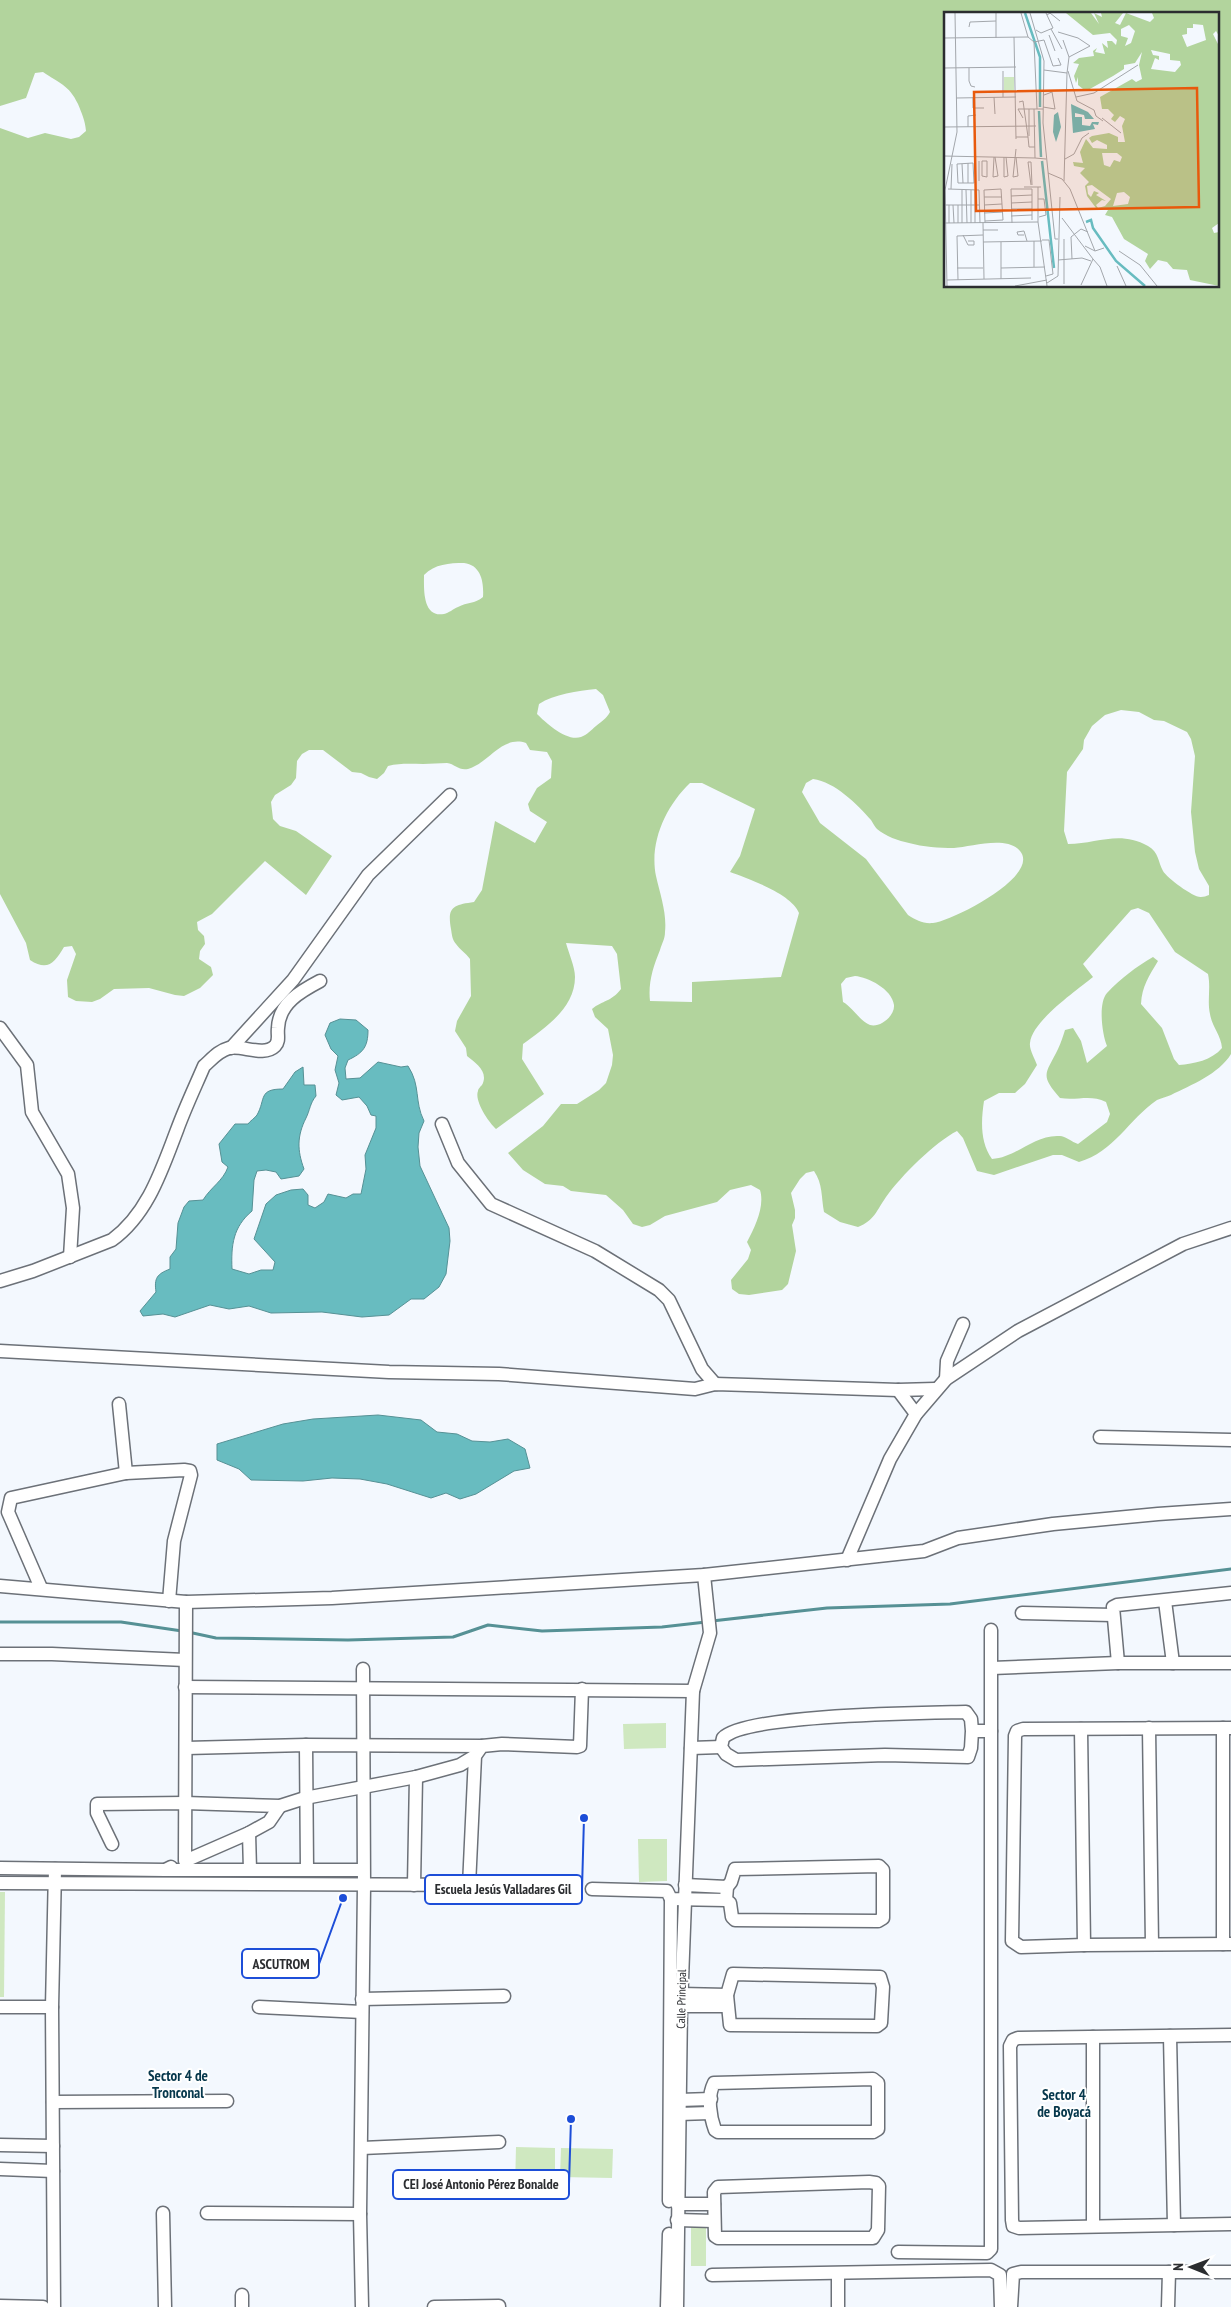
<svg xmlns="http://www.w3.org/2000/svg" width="1231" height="2307" font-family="'PT Sans Narrow',sans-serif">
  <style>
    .green { fill: #cfe8c0 }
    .forest { fill: #b2d49d; fill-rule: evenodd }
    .water { fill: #68bcc0; stroke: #569195 }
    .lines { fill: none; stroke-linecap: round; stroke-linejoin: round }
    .stream { stroke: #569195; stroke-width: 3 }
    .minor-casing { stroke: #6c7178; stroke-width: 15 }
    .minor { stroke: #fff; stroke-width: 12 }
    .labels { text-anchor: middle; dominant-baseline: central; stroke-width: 4; stroke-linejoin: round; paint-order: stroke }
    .street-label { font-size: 12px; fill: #2b2d30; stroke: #fff }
    .quarter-label { font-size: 15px; font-weight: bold; fill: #07384c; stroke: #fff }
    .inset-river { fill: none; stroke: #68bcc0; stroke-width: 2.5 }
    .inset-road { fill: none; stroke: #a3a7ac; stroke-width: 1 }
    .view { fill: #e8590c; fill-opacity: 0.15; stroke: #e8590c; stroke-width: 2.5 }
    .inset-edge { fill: none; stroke: #2b2d30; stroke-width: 2.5 }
    .leader { fill: none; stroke: #1d4ed8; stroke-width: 2 }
    .callout-dot { fill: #1d4ed8; stroke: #fff; stroke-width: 2 }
    .callout { fill: #fff; stroke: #1d4ed8; stroke-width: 2 }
    .callout-label { font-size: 14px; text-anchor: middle; font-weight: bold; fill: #2b2d30 }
  </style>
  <rect width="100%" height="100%" fill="#f3f8fe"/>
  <g class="green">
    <path d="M 666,1723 L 666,1748 L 624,1749 L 623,1724 Z"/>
    <path d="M 638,1839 L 667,1839 L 667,1881 L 639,1882 Z"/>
    <path d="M 0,1892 L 5,1892 L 4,1997 L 0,1997 Z"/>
    <path d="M 516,2147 L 555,2148 L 555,2189 L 515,2188 Z"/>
    <path d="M 561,2148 L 613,2149 L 612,2178 L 560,2177 Z"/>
    <rect x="691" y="2227" width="15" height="39"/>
  </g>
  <path class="forest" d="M 0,0 L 1231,0 L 1231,1054 C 1219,1074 1191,1085 1171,1095 C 1167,1097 1161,1098 1157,1100 C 1129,1119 1114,1152 1079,1162 L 1062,1155 L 1053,1155 L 994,1175 L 977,1171 L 963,1138 L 957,1131 C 935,1142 901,1176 886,1197 C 877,1210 874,1221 858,1227 L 840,1222 L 824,1212 C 821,1197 823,1184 814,1171 L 806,1173 L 800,1179 L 791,1193 L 795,1210 L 795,1218 L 792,1225 L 796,1251 L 788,1284 L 782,1290 L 749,1295 L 739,1294 L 732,1289 L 731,1280 L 748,1259 L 751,1250 L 747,1242 C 755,1227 765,1206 760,1190 L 751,1185 L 730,1190 L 717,1202 L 665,1216 L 650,1225 L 642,1227 L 633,1224 L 623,1210 L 606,1195 L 571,1191 L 563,1186 L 545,1184 L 523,1170 L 508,1153 L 543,1126 L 561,1104 L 577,1104 L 599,1090 L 606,1083 L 612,1065 L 613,1055 L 608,1029 L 595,1017 L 592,1009 C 603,1000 611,1002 621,989 L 617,954 L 612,946 L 566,943 C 569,954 575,967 575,977 C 575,1008 545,1028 523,1044 L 522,1059 L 544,1094 L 496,1129 C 489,1123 474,1101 478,1091 C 478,1089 481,1086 482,1085 C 489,1072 476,1063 467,1056 L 466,1048 L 455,1031 L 457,1021 L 471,996 L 470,959 C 466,953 460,950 456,944 C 452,939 452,935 451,929 C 447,907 453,905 474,902 L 482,890 L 495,821 L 535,843 L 547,822 L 530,811 L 528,804 L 537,788 L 551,778 L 552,761 L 547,752 L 530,750 L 526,743 C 502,735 489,763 468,769 C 459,771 455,764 447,763 C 439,763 431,764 423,764 C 411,764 400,763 388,766 L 384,773 L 377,779 L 369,777 L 361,773 L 352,772 L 323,750 L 309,750 L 302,754 L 297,761 L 296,778 L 291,785 L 275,795 L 271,802 L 273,819 L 280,826 L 296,831 L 332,856 L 306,895 L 265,861 L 212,914 L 197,922 L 198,930 L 204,936 L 205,944 L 200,951 L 199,959 L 211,967 L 213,975 L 200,988 L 184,996 L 175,995 L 149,988 L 114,989 L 100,999 L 92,1002 L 76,1001 L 68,997 L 67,980 L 76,954 L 72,946 L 64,947 C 55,962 48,972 30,960 L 26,943 L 0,894 L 0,128 L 28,138 L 45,133 L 71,139 L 79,137 L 86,131 C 85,120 82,114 78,104 C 69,85 59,83 43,72 L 35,73 L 26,98 L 0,106 ZM 945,14 L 1217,14 L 1217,286 L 945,286 ZM 464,563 C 481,565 484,582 483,597 C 475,604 467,602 458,607 C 453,609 449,613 444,614 C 422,618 424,588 424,575 C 435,564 449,563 464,563 ZM 596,689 L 603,695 L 610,712 C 606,719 602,721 596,726 C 591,730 587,735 581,737 C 567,742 546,723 537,714 L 539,704 C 554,694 578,691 596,689 ZM 1121,710 L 1139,712 L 1154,720 L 1164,721 L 1187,732 L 1191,739 L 1195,756 L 1191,812 L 1195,852 L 1199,869 L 1209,886 L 1209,895 C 1206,896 1204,897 1201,897 C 1194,898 1167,878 1163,871 C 1158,862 1159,852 1148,846 C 1119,830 1097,844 1068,844 L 1064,831 L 1067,772 L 1083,749 L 1084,740 L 1092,726 L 1105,715 ZM 813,779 C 835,782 857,804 871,820 C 873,823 875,827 877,829 C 885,836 899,841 909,843 C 923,847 939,848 954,848 C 970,847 1007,835 1020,851 C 1041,876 952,921 933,923 C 923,924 916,920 908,915 L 866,859 L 820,823 L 802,792 L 806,783 ZM 690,783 L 702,783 L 755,809 L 740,856 L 730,872 C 749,879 792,894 799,913 L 781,977 L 692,982 L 692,1002 L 650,1001 C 648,983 653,967 660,950 C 662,943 665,939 665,932 C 667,913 660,894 656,876 C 649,842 666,806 690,783 ZM 1138,908 L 1149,913 L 1175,952 L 1208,974 C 1211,988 1207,1001 1210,1014 C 1212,1027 1221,1035 1222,1048 C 1212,1060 1194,1064 1179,1065 L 1174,1059 L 1162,1028 L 1141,1004 C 1142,986 1149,976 1158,961 L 1153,957 C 1136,967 1121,978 1107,993 C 1098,1003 1102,1034 1107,1046 L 1087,1063 L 1081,1041 L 1073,1028 L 1065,1030 C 1063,1036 1061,1043 1058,1049 C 1046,1074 1039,1074 1060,1098 C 1077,1101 1090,1094 1106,1102 L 1110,1114 L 1107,1122 L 1078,1144 C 1072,1142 1065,1136 1060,1136 C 1034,1134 1016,1158 992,1159 C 980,1142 981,1121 984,1101 L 999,1093 L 1015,1093 L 1025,1084 L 1037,1065 C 1035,1059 1029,1049 1030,1043 C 1032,1021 1076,991 1093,977 L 1083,964 L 1131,910 ZM 855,976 C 868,977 892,989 894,1005 C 895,1016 880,1028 870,1025 C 861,1022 852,1007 843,1002 L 841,984 L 846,978 Z"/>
  <g class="water">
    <path d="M 340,1019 L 356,1020 L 368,1030 C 368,1047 363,1053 348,1060 L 345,1068 L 346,1079 L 360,1078 L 378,1062 L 401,1067 L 408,1066 C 421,1086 414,1101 424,1121 L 419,1133 L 418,1147 L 420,1166 L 449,1228 L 450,1241 L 446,1274 L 439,1287 L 424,1299 L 411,1299 L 389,1315 L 362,1317 L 322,1312 L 271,1313 L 249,1306 L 229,1309 L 210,1305 L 175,1317 L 163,1314 L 143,1316 L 140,1311 L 156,1292 C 154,1278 157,1274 170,1269 L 170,1257 L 176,1249 L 178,1223 L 184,1207 L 189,1201 L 203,1200 C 211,1187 223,1181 228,1167 L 222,1162 L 219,1144 L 235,1124 L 248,1124 C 250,1121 255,1118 257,1115 C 266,1099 258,1089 283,1089 L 295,1072 L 303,1067 L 304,1085 L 315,1085 L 316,1096 C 310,1103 310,1110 306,1118 C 297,1136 297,1150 304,1169 L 299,1176 L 281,1179 L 276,1172 L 266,1170 L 257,1171 L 254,1180 L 252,1211 C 233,1227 231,1245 232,1269 L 249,1274 L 261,1270 L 273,1270 L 275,1262 L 254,1239 L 266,1204 L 276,1195 L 291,1190 L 303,1189 L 308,1195 L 308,1205 L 315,1208 L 324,1202 L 328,1194 L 346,1198 L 353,1194 L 361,1194 L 366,1169 L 365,1155 L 376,1128 L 376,1116 L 371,1115 L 367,1106 L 359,1097 L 342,1100 L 336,1095 L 339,1083 L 335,1070 L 338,1056 L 331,1049 L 325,1035 L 330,1023 Z"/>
    <path d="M 378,1415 L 421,1420 L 437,1432 L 457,1434 L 472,1441 L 490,1442 L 508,1439 L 525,1449 L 530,1468 L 514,1471 L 476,1494 L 460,1499 L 446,1493 L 431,1498 L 387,1484 L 360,1479 L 332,1478 L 303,1481 L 251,1480 L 239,1469 L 217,1460 L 217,1444 L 283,1424 L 313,1419 Z"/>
  </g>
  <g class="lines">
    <g class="stream">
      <path d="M 712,1621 L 827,1608 L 950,1604 L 1231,1569"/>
      <path d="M 0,1622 L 121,1622 L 182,1631"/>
      <path d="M 188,1632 L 216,1638 L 348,1640 L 453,1637 L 488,1625 L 542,1631 L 662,1627 L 706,1622"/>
    </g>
    <g class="minor-casing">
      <g id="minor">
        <path d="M 0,1028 L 27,1065 L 32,1112 L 68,1174 L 73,1208 L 70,1257"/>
        <path d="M 231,1048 L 293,980 L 368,875 L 450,795"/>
        <path d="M 442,1124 L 458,1163 L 491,1204 L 595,1251 L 659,1290 L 669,1300 L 702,1369 L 715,1384"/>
        <path d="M 0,1281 L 33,1271 L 112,1240 C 148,1214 162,1169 177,1130 C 185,1108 195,1087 204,1066 C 212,1059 218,1051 229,1048 C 242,1045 264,1057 275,1046 C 280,1041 277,1035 278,1028 C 279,1003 301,991 320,981"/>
        <path d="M 0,1351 L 389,1372 L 499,1374 L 695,1389 L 715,1384 L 898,1390 L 935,1389"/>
        <path d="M 946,1379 L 947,1361 L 963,1324"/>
        <path d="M 898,1390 L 916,1414"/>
        <path d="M 119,1404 L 126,1473"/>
        <path d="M 1100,1437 L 1231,1440"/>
        <path d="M 847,1560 L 890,1459 L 916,1414 L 946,1379 L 1018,1331 L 1183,1244 L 1231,1228"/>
        <path d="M 0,1586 L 186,1602 L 332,1598 L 704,1575 L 924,1551 L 958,1538 L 1053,1524 L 1158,1514 L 1231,1509"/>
        <path d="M 41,1588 L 8,1512 L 11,1498 L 126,1473 L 184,1470 L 190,1471 L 191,1475 L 174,1541 L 169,1601"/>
        <path d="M 1165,1601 L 1173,1663"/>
        <path d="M 186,1602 L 185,1861 L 249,1833 L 269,1822 L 280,1806"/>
        <path d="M 1022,1613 L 1113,1615"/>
        <path d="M 0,1654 L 52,1654 L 185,1660"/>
        <path d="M 1118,1663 L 1113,1607 L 1117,1605 L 1231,1593"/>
        <path d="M 992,1668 L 1118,1663 L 1231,1663"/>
        <path d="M 185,1687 L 693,1691 L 710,1633 L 704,1575"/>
        <path d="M 1149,1728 L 1152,1944"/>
        <path d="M 1231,1728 L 1023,1729 L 1017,1731 L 1015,1736 L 1012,1941 L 1021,1947 L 1084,1945 L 1231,1944"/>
        <path d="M 1081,1729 L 1084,1945"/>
        <path d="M 972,1731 L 971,1748 L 968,1757 L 885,1755 L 736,1760 L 726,1754 L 721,1747 L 723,1738 C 745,1714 926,1713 966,1712 L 971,1719 L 972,1731 L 991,1731"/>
        <path d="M 306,1745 L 307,1870"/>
        <path d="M 186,1748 L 306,1745 L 482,1746"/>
        <path d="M 691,1748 L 721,1747"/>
        <path d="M 249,1833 L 250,1870"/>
        <path d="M 112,1844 L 97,1813 L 97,1804 L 185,1803 L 280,1806 L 305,1798 L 416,1777 L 460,1765 L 475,1756"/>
        <path d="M 879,1866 L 883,1870 L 883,1918 L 878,1921 L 735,1920 L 732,1917 L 730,1903 L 726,1900 L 727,1887 L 731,1882 L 735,1869 Z"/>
        <path d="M 0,1868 L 165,1870 L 171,1867"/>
        <path d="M 165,1870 L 363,1870"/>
        <path d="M 0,1883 L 492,1885"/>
        <path d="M 414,1885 L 416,1777"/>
        <path d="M 685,1885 L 727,1887"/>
        <path d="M 469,1886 L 475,1756 L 482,1746 L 502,1744 L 577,1747 L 580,1746 L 582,1689"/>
        <path d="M 592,1889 L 667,1891 L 671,1899 L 726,1900"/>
        <path d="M 1223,1944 L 1223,1728"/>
        <path d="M 733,1974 L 880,1977 L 883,1987 L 881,2023 L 877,2026 L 730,2025 L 727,1995 Z"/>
        <path d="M 681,1994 L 727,1995"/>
        <path d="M 362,1999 L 504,1996"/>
        <path d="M 681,2006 L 727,2006"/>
        <path d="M 0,2007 L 52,2007"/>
        <path d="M 259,2007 L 362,2012"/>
        <path d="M 1231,2035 L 1018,2038 L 1013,2040 L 1010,2046 L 1012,2220 L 1013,2226 L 1019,2228 L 1231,2224"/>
        <path d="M 1170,2036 L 1174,2225"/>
        <path d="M 1093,2037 L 1093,2226"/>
        <path d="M 873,2079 L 878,2083 L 878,2129 L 873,2132 L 718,2132 L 715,2130 C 710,2116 707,2097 714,2083 Z"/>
        <path d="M 679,2100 L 711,2099"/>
        <path d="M 53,2102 L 227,2101"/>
        <path d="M 679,2114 L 710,2113"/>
        <path d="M 0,2145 L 53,2146"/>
        <path d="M 362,2148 L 499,2142"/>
        <path d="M 0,2169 L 53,2171"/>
        <path d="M 869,2182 L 876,2183 L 879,2186 L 878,2230 L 873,2238 L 718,2238 L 715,2236 L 714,2192 L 718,2187 Z"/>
        <path d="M 669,2201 L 671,1899"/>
        <path d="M 677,2204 L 714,2204"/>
        <path d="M 163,2213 L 165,2307"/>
        <path d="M 207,2213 L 360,2214"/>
        <path d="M 677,2220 L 714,2221"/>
        <path d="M 898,2252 L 987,2253 L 991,2249 L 991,1630"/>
        <path d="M 838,2274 L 838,2307"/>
        <path d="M 712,2275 L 991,2270 L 1000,2275 L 1001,2307"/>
        <path d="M 0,2306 L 43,2307"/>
        <path d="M 54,2307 L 52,2007 L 55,1869"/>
        <path d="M 242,2307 L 242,2295"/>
        <path d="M 362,2307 L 360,2214 L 364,1886 L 363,1669"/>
        <path d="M 434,2307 L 499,2306"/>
        <path d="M 667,2307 L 669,2234"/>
        <path d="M 677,2307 L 681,2006 L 693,1691"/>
        <path d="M 1011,2307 L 1013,2274 L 1021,2272 L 1231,2272"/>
        <path d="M 1168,2307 L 1169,2272"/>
      </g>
    </g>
    <use href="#minor" class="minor"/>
  </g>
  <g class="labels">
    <g class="street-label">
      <text transform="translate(681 1999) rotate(-89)">Calle Principal</text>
    </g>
    <g class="quarter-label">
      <text x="178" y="2075">Sector 4 de<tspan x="178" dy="17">Tronconal</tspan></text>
      <text x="1064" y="2094">Sector 4<tspan x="1064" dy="17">de Boyacá</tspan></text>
    </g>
  </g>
  <g transform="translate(944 12)">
    <rect width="275" height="275" fill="#f3f8fe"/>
    <path d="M 60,65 L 70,65 L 70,80 L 60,80 Z" fill="#cfe8c0"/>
    <path d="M 122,1 L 147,1 L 155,12 L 150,1 L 158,5 L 157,1 L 179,1 L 171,11 L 176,13 L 182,1 L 206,10 L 210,6 L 208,1 L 275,1 L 275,24 L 272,19 L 269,22 L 275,34 L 275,211 L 268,216 L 270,221 L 275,220 L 275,274 L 246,268 L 243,258 L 229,257 L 223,250 L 214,248 L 206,257 L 201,249 L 204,242 L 180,227 L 168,205 L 161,203 L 164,198 L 152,196 L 143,184 L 141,174 L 145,170 L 136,161 L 141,156 L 130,154 L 129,150 L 139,151 L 136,140 L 142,127 L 149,136 L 163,137 L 163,133 L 153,128 L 148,131 L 145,126 L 148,124 L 165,121 L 174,125 L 174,130 L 181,130 L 178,114 L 181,107 L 176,104 L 171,110 L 167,107 L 170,103 L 164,97 L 158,97 L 156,85 L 188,67 L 192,70 L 198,67 L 195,53 L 198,40 L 191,51 L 180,53 L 180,57 L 169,64 L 144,78 L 139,77 L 134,73 L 134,65 L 132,71 L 130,64 L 135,52 L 129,51 L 135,46 L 150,44 L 149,39 L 153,36 L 151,40 L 161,42 L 158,31 L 164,36 L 163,29 L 168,29 L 172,33 L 173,28 L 166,21 L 149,23 ZM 249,12 L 259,13 L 262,28 L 243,35 L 238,23 L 243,22 L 243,16 L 249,16 ZM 185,13 L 191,19 L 187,31 L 181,34 L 184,26 L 177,24 L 177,17 ZM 207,38 L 226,42 L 226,48 L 236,49 L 237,53 L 231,60 L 207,57 L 211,46 L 215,48 L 215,44 L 209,43 ZM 158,141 L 173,141 L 178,145 L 176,150 L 170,148 L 166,155 L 160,153 ZM 148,173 L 167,187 L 161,194 L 154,196 L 152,193 L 158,188 L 162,189 L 152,183 L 155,181 L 150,179 L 147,185 L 144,182 L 143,174 ZM 180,180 L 186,185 L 184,192 L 169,194 L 173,181 Z" fill="#b2d49d" fill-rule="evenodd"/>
    <path d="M 127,92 L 144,100 L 150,107 L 141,107 L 140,103 L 131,101 L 131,105 L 138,105 L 138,113 L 146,114 L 148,110 L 155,110 L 154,113 L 149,112 L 151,117 L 129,121 ZM 114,100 L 117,115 L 112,130 L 109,120 L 110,103 Z" fill="#68bcc0"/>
    <path class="inset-river" d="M 81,1 L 96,45 L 96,95M 95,99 L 97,145M 98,149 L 110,256M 142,210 L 147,208 L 149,216 L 172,249 L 201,274"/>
    <path class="inset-road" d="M 52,1 L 52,26M 77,1 L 84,25M 86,1 L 100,49 L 99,111 L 111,227 L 114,227M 103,3 L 106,1 L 116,9M 25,15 L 26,10 L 52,9M 107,17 L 118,37M 92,18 L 97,21 L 109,16 L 102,1M 105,23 L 111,39M 70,25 L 72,127M 0,26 L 84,25 L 90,30 L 100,28 L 109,54 L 117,53 L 114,46M 119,28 L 125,45M 90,30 L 93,97M 0,56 L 72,55M 25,56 L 25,69 L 27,74 L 31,75M 100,58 L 123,61 L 125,45 L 146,34 L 134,26 L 114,20M 59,59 L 59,85M 124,59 L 133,89 L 150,98 L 152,104 L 159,109M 29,85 L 29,96 L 40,96M 50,85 L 51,102M 132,85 L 150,81 L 194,53M 12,86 L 72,85M 75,90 L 79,89 L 84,125M 99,95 L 111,97 L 108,80 L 100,83M 85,97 L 85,124M 90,97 L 91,146 L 102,147M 79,106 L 74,97 L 99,97M 158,106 L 177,121M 0,115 L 92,114M 24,115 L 24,104 L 32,103M 72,125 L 84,125 L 85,135 L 91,135M 72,137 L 69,165 L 74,164 L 72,145M 0,144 L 91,146M 50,145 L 49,165 L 54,164 L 51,145M 60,145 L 60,165 L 64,164 L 62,145M 121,147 L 130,142 L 138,126 L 145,121M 35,149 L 35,169M 38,149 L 43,149 L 43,165 L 38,164 ZM 87,150 L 84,150 L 87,173M 87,150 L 88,173M 24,151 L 24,171M 29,151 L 30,171 L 14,171 L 13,152 ZM 18,152 L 19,171M 104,161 L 118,167 L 126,177 L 151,239M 120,169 L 123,61M 80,175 L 97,175M 94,175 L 94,210M 4,177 L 35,178 L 36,211M 7,177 L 8,152M 18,178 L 18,211M 22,178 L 23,211M 27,178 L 27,211M 31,178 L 31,211M 67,184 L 88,183M 40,185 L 58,185M 94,187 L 100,187 L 102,203 L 95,205M 67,191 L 88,190M 1,193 L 36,193M 5,193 L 5,211M 9,193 L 10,211M 14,193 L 14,211M 40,193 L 58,192M 67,197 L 88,197M 40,201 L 59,200M 67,204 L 88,203M 118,206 L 149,247 L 137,273M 41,209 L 59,208 L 57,177 L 40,178 L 41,211M 1,211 L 94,210 L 103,274M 39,211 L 40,267M 68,211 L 67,177 L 88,177 L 88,208M 39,218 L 54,218M 19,223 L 24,233 L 30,233 L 30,229 L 24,229M 80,223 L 74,223 L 73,220 L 80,219 L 83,229M 13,224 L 14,268M 13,224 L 39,223M 98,228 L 105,228 L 109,262 L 102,264M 90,229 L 90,255M 39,230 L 98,229M 57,230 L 57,267M 141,234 L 151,239 L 160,236M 175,239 L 196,253 L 213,274M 128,247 L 127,225 L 137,217 L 144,220M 149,247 L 156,255 L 163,274M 114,248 L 138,246 L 147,249M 173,254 L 182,274M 13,256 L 39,256M 57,256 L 101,255M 3,268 L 87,266M 103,271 L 114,264 L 116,185M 120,272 L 120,227M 3,274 L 1,178 L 13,120 L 11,1M 71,274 L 103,268"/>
    <path class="view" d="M 253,76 L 255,195 L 32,199 L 30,80 Z"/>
    <rect width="275" height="275" class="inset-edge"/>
  </g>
  <path class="leader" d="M584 1818L582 1889M343 1898L319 1964M571 2119L569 2184"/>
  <g class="callout-dot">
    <circle cx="584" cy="1818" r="5"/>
    <circle cx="343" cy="1898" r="5"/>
    <circle cx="571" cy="2119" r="5"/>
  </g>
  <g class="callout">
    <rect x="425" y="1875" width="157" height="29" rx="5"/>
    <rect x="242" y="1949" width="77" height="29" rx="5"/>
    <rect x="393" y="2170" width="176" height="29" rx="5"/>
  </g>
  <g class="callout-label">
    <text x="503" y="1894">Escuela Jesús Valladares Gil</text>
    <text x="281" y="1969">ASCUTROM</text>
    <text x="481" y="2189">CEI José Antonio Pérez Bonalde</text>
  </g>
  <g transform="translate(1191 2267) rotate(271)" stroke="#ffffff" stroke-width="4" paint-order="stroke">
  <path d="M0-4L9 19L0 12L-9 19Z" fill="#2b2d30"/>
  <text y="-8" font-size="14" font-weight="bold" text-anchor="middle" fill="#2b2d30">N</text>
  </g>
</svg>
